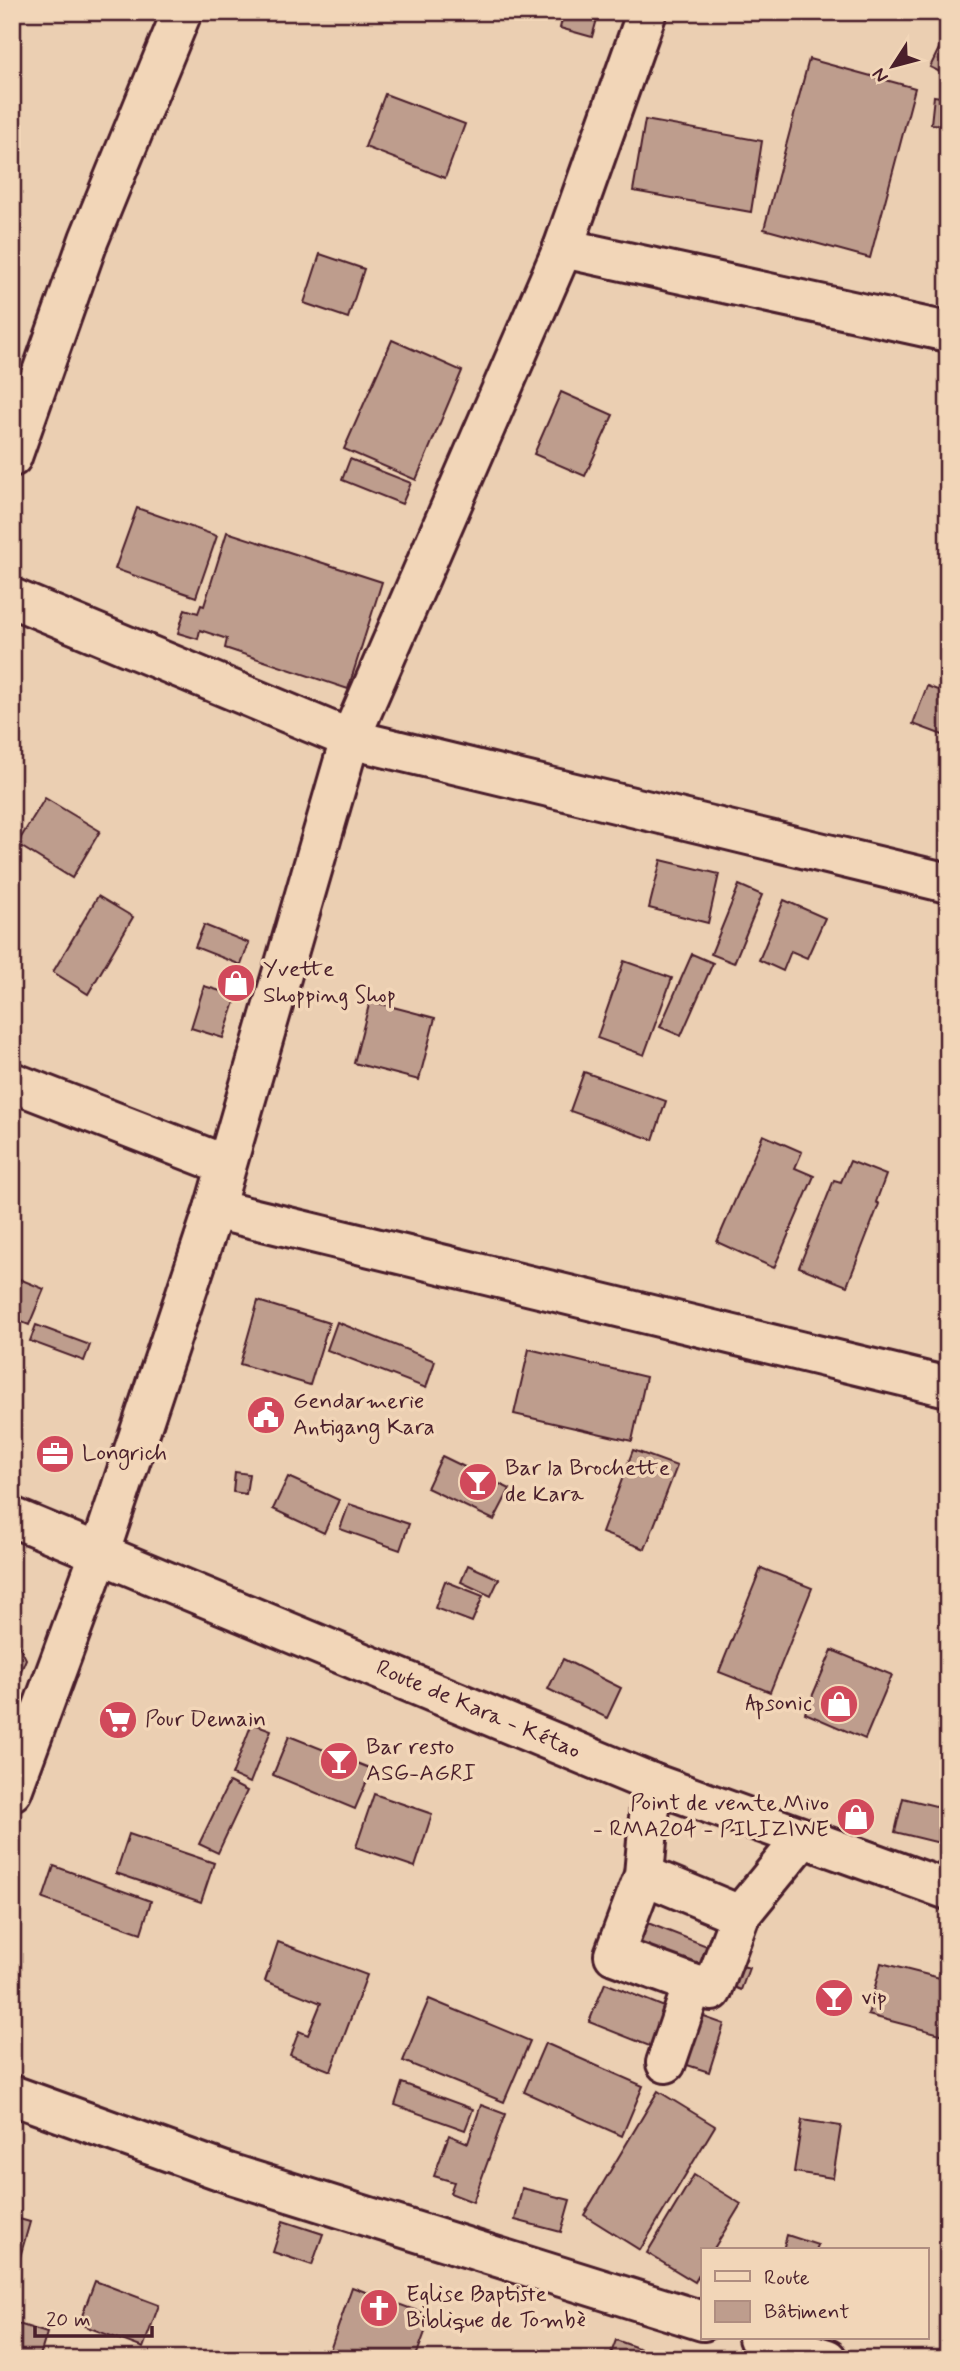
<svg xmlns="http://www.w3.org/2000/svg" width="960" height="2371" font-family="Mynerve,sans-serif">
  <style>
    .building { fill: #be9d8d; stroke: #4a1f2b; stroke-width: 2 }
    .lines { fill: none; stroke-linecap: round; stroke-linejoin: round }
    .minor-casing { stroke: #4a1f2b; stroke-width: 44 }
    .major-casing { stroke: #4a1f2b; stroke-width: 44 }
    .minor { stroke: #f2d6b8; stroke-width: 38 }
    .major { stroke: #f2d6b8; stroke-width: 38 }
    .labels { text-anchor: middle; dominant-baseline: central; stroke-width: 7; stroke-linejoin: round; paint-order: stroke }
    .poi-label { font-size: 23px; fill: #4a1f2b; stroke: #f2d6b8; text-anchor: start }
    .street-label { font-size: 23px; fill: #4a1f2b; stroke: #f2d6b8 }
  </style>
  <rect width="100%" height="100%" fill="#ebcfb2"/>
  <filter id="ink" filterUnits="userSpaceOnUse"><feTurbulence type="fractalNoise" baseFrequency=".0143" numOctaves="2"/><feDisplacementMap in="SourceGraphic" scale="14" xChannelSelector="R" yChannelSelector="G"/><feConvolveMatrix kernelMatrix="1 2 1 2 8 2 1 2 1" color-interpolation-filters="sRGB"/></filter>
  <g filter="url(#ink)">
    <g class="building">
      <path d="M 564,12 L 599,12 L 592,37 L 560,28 Z"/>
      <path d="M 948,30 L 948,76 L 930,67 Z"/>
      <path d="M 809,59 L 915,88 L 870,258 L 764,229 Z"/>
      <path d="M 385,94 L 465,124 L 445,178 L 365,147 Z"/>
      <path d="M 934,96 L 948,98 L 948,125 L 931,124 Z"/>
      <path d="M 645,120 L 762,141 L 751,212 L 633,191 Z"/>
      <path d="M 320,254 L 364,269 L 348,318 L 304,303 Z"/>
      <path d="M 392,340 L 462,371 L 416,480 L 344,449 Z"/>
      <path d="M 561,392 L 613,415 L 585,476 L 534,454 Z"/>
      <path d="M 350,459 L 411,483 L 402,504 L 342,480 Z"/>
      <path d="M 137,508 L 217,536 L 196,597 L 115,569 Z"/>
      <path d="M 227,532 L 382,582 L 348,689 L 225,648 L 227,639 L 200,630 L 198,639 L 178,633 L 185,609 L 198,613 L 201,605 L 204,606 Z"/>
      <path d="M 927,686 L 948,694 L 948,737 L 913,724 Z"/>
      <path d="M 45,798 L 100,831 L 72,878 L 17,844 Z"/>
      <path d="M 661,860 L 719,874 L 708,923 L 649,908 Z"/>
      <path d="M 739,885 L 762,895 L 734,963 L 711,954 Z"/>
      <path d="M 98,896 L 133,917 L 88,994 L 53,972 Z"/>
      <path d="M 784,900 L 825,918 L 807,958 L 791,951 L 783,971 L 759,960 Z"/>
      <path d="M 204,925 L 249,943 L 241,965 L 195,947 Z"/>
      <path d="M 692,954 L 713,963 L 681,1036 L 660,1027 Z"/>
      <path d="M 624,961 L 672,978 L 644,1055 L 597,1038 Z"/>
      <path d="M 227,972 L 242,978 L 237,993 L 222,988 Z"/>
      <path d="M 204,986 L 237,996 L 223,1038 L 191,1028 Z"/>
      <path d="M 370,1001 L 435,1018 L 419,1080 L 354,1063 Z"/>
      <path d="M 584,1072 L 666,1101 L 653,1140 L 570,1111 Z"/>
      <path d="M 763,1135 L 802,1152 L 795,1168 L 814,1176 L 774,1268 L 717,1242 Z"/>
      <path d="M 850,1161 L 886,1175 L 876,1202 L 879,1204 L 847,1286 L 799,1267 L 834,1180 L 841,1182 Z"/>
      <path d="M 12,1276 L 44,1289 L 29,1325 L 12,1318 Z"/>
      <path d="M 258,1301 L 329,1323 L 310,1385 L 240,1364 Z"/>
      <path d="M 337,1322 L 435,1361 L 426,1388 L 327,1350 Z"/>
      <path d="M 36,1325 L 90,1345 L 84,1361 L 30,1341 Z"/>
      <path d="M 529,1349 L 646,1377 L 632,1441 L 514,1414 Z"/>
      <path d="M 633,1450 L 677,1466 L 645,1549 L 602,1533 Z"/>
      <path d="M 442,1456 L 510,1489 L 494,1520 L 427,1488 Z"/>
      <path d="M 235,1472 L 249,1474 L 246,1494 L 233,1492 Z"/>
      <path d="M 288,1477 L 339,1500 L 324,1533 L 273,1509 Z"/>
      <path d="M 349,1504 L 409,1524 L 400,1550 L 340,1529 Z"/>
      <path d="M 468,1565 L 499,1579 L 491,1596 L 461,1582 Z"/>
      <path d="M 761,1568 L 812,1588 L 770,1692 L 719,1672 Z"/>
      <path d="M 445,1581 L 483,1596 L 472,1622 L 435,1608 Z"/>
      <path d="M 12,1639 L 17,1641 L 26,1659 L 12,1692 Z"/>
      <path d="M 832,1650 L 892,1675 L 865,1739 L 805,1713 Z"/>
      <path d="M 563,1659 L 621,1688 L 607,1718 L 548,1689 Z"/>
      <path d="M 252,1723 L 271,1730 L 250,1783 L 232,1775 Z"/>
      <path d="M 289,1736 L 372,1769 L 355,1809 L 273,1775 Z"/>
      <path d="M 229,1782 L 247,1791 L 218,1853 L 199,1844 Z"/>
      <path d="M 374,1794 L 432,1814 L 415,1867 L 356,1847 Z"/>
      <path d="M 903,1798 L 948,1809 L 948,1845 L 895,1832 Z"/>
      <path d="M 129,1834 L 214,1863 L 201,1902 L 116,1873 Z"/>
      <path d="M 54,1866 L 151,1901 L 141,1933 L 43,1899 Z"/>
      <path d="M 635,1918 L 707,1946 L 698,1970 L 626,1942 Z"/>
      <path d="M 278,1942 L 367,1975 L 331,2071 L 290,2055 L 299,2031 L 308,2035 L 321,2003 L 265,1981 Z"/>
      <path d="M 881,1963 L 948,1980 L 948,2036 L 868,2015 Z"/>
      <path d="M 736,1964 L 749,1968 L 741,1990 L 729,1985 Z"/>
      <path d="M 605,1983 L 672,2010 L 657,2049 L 589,2022 Z"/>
      <path d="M 429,1999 L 530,2041 L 504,2102 L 403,2061 Z"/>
      <path d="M 693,2013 L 724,2024 L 709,2072 L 678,2062 Z"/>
      <path d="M 545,2043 L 643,2086 L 622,2136 L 524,2092 Z"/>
      <path d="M 402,2083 L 473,2109 L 465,2130 L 395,2105 Z"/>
      <path d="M 658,2091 L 715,2126 L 640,2250 L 584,2215 Z"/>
      <path d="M 481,2105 L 505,2114 L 473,2202 L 450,2193 L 454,2182 L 434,2176 L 449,2135 L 468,2143 Z"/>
      <path d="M 802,2120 L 841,2126 L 833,2178 L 794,2172 Z"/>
      <path d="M 694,2175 L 741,2204 L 713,2250 L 703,2250 L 703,2268 L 695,2282 L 647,2253 Z"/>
      <path d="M 522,2188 L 570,2200 L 561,2232 L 515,2220 Z"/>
      <path d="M 12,2217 L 30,2222 L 12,2285 Z"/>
      <path d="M 283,2221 L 323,2234 L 312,2265 L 273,2252 Z"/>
      <path d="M 787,2235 L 818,2245 L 816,2250 L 783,2250 Z"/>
      <path d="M 95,2281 L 159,2305 L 143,2348 L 79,2324 Z"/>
      <path d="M 352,2287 L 431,2316 L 415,2359 L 327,2359 Z"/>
      <path d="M 12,2322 L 47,2333 L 39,2359 L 12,2359 Z"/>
      <path d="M 616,2340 L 668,2359 L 609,2359 Z"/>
    </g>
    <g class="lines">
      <g class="minor-casing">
        <g id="minor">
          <path d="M 563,248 L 948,332"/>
          <path d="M 12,457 L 89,239 L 182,12"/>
          <path d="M 12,598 L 350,739 L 948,883"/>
          <path d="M 12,1082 L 226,1165"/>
          <path d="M 214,1209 L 948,1387"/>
          <path d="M 652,1783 L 644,1875 L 614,1955 L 712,1991 L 740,1915 L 803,1838"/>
          <path d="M 12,1791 L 100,1552 L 214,1209 L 350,739 L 563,248 L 647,12"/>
          <path d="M 644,1875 L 740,1915"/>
          <path d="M 666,2063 L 693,1984"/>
          <path d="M 12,2095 L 228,2173 L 703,2321"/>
          <path d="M 758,2338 L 827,2359"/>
        </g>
      </g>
      <g class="major-casing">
        <path id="major" d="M 12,1517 L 652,1783 L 948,1890"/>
      </g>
      <use href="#minor" class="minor"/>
      <use href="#major" class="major"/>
    </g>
  </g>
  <defs>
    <g id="shop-disc" transform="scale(2.0125)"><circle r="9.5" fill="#d1495b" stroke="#f2d6b8"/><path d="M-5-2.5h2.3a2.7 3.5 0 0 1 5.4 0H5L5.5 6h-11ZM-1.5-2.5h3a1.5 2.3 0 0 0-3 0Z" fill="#fff"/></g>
    <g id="civic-disc" transform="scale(2.0125)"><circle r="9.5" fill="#d1495b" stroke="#f2d6b8"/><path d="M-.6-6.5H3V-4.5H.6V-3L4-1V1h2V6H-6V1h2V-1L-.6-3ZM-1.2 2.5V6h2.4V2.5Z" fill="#fff"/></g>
    <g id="office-disc" transform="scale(2.0125)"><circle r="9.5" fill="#d1495b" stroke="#f2d6b8"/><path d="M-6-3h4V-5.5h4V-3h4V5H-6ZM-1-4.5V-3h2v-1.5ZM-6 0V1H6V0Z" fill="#fff"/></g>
    <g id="bar-disc" transform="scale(2.0125)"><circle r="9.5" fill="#d1495b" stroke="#f2d6b8"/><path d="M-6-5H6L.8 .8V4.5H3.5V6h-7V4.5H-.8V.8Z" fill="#fff"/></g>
    <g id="supermarket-disc" transform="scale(2.0125)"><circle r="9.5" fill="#d1495b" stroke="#f2d6b8"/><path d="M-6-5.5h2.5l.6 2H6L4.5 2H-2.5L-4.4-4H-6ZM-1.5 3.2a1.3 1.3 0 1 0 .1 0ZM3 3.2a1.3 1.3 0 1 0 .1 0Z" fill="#fff"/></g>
    <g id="church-disc" transform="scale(2.0125)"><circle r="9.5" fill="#d1495b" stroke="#f2d6b8"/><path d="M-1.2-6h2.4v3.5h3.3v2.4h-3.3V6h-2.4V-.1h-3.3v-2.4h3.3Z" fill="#fff"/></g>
  </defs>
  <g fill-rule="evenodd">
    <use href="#shop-disc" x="236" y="983"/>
    <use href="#civic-disc" x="266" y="1415"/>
    <use href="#office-disc" x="55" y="1454"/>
    <use href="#bar-disc" x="478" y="1482"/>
    <use href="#shop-disc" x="839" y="1704"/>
    <use href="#supermarket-disc" x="118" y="1720"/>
    <use href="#bar-disc" x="339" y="1761"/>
    <use href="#shop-disc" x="856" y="1817"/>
    <use href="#bar-disc" x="834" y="1998"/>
    <use href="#church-disc" x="379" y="2308"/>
  </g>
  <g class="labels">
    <g class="poi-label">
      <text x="263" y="970">Yvette<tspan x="263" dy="26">Shopping Shop</tspan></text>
      <text x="293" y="1402">Gendarmerie<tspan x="293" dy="26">Antigang Kara</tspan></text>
      <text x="82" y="1454">Longrich</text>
      <text x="505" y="1469">Bar la Brochette<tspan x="505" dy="26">de Kara</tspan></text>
      <text x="812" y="1704" text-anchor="end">Apsonic</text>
      <text x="145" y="1720">Pour Demain</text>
      <text x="366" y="1748">Bar resto<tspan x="366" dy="26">ASG-AGRI</tspan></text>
      <text x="829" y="1804" text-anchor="end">Point de vente Mivo<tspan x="829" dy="26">- RMA204 - PILIZIWE</tspan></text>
      <text x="861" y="1998">vip</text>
      <text x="406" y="2295">Eglise Baptiste<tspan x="406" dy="26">Biblique de Tombè</tspan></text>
    </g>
    <g class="street-label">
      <text transform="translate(478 1710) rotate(23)">Route de Kara - Kétao</text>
    </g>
  </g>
  <rect width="960" height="2371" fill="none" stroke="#f2d6b8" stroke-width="42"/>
  <rect x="21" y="21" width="918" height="2329" fill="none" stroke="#4a1f2b" stroke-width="2.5" filter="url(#ink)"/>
  <rect x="701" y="2248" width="228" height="91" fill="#f2d6b8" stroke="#af8d80" stroke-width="2"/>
  <rect x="715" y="2271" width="35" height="10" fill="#f2d6b8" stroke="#af8d80" stroke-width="2"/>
  <text x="764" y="2284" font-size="21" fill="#4a1f2b">Route</text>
  <rect x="715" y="2301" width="35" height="21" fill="#be9d8d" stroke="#af8d80" stroke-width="2"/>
  <text x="764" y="2318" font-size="21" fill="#4a1f2b">Bâtiment</text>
  <g transform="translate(893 66) rotate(234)" stroke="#f2d6b8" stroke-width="5" paint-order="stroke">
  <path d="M0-5L12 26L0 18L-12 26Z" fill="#4a1f2b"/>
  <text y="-10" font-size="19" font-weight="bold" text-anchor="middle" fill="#4a1f2b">N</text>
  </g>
  <path d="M35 2326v10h117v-10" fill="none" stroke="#4a1f2b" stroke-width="3.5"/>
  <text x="46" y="2326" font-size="21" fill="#4a1f2b" stroke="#f2d6b8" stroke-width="5" paint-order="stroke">20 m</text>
</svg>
